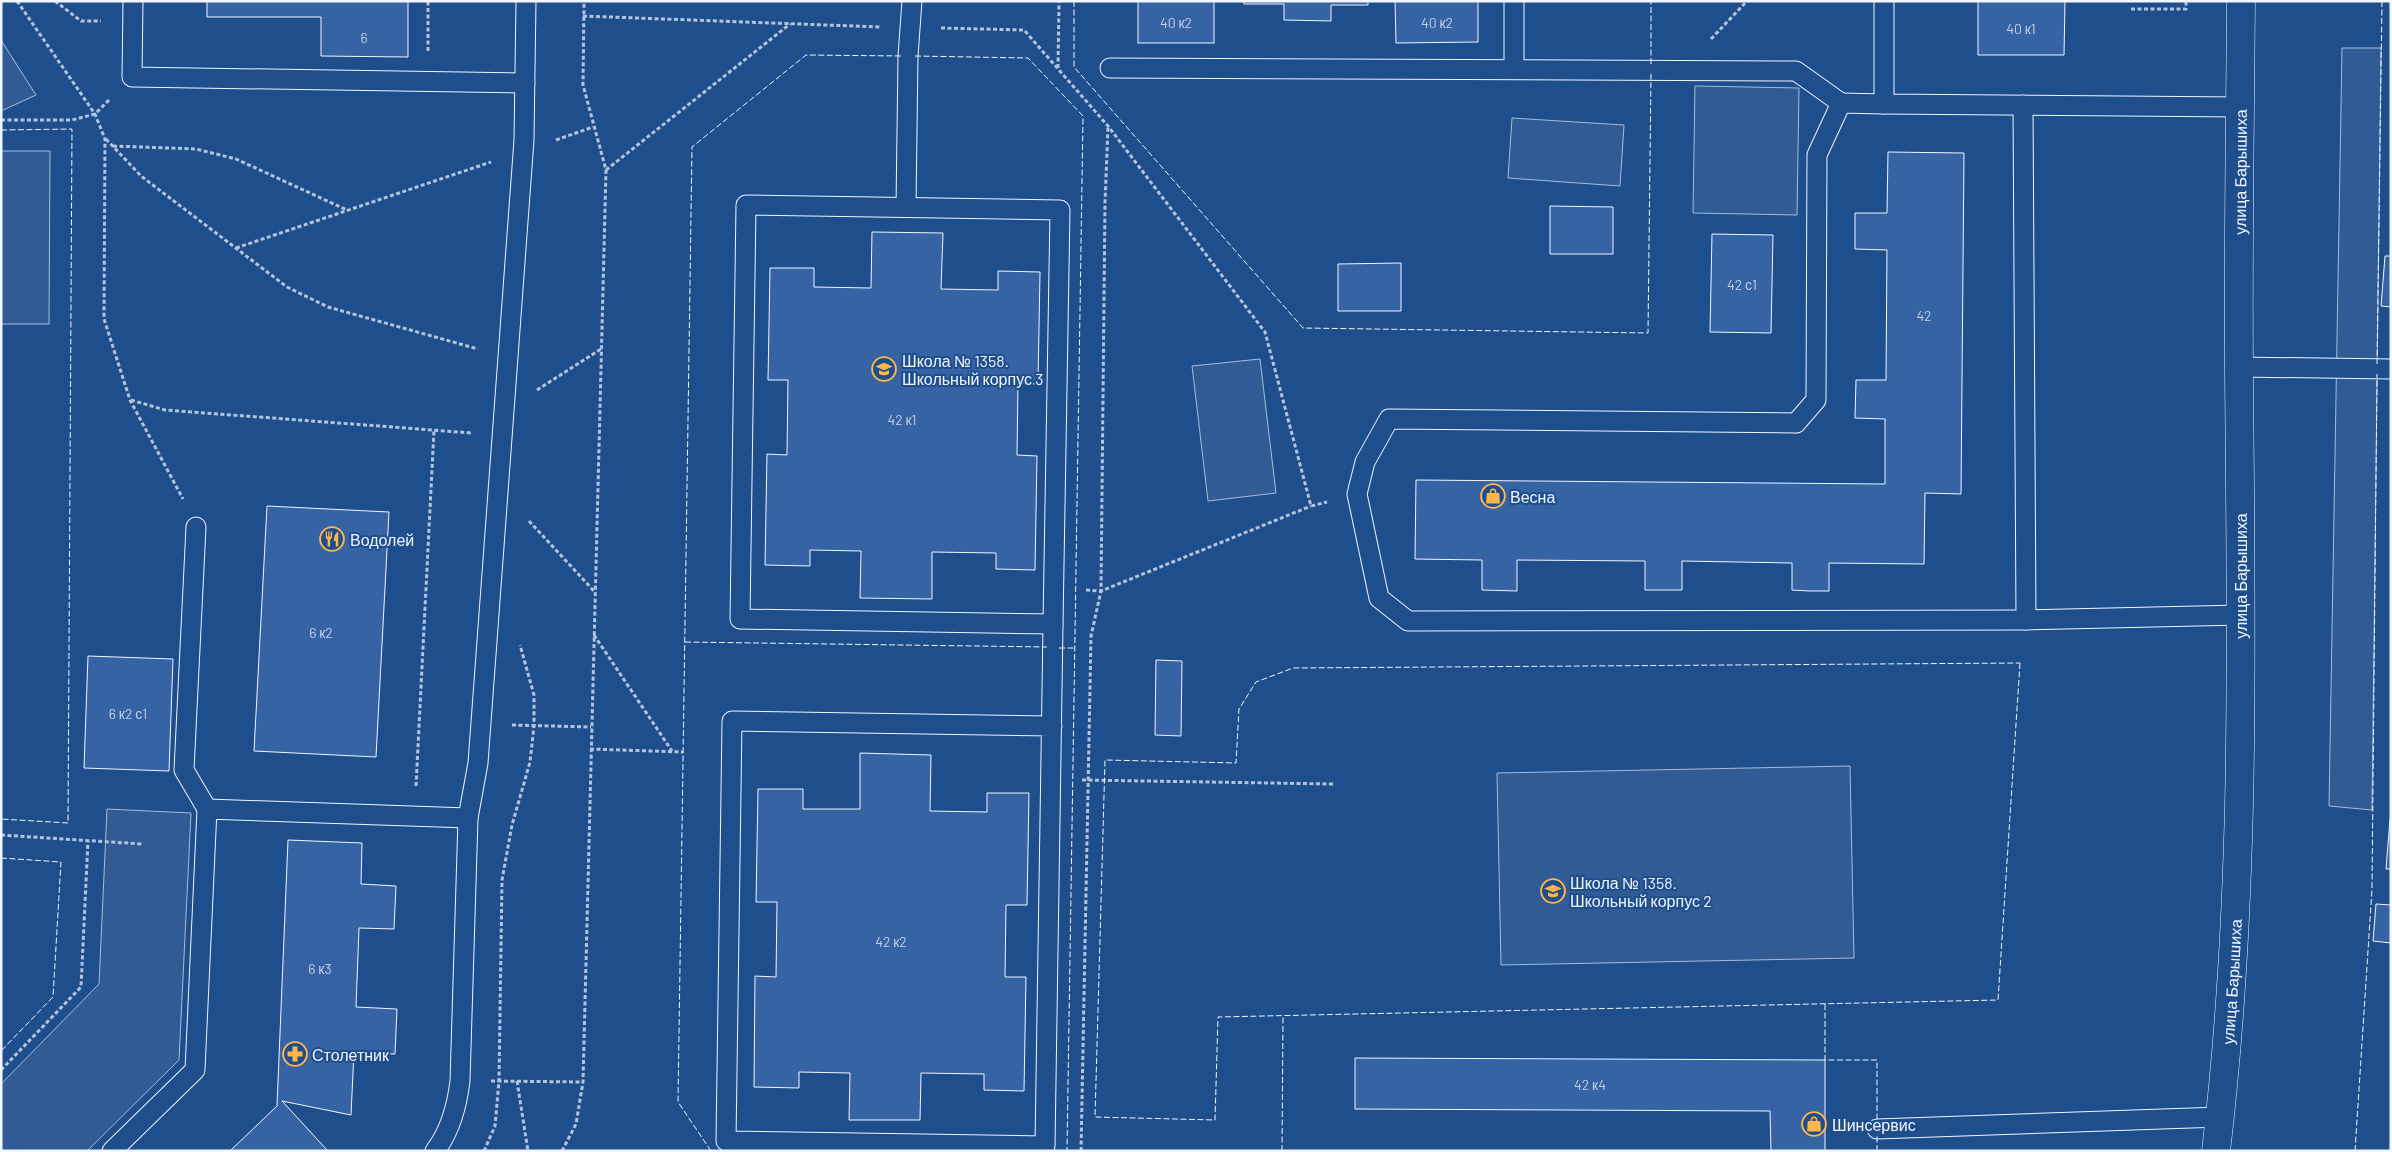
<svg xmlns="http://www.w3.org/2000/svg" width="2392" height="1152" font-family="Barlow,sans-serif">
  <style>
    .built { fill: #305b95; stroke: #a8bbd7 }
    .building { fill: #3563a3; stroke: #f2f6ff }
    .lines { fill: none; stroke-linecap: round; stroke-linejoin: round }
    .service-casing { stroke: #f2f6ff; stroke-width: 21 }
    .secondary-casing { stroke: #f2f6ff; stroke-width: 29 }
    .path { stroke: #b3c4dc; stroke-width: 3; stroke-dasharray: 4 2.5; stroke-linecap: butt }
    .service { stroke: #1f4e8c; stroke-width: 19 }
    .secondary { stroke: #1f4e8c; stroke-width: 28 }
    .fence { stroke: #f2f6ff; stroke-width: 1; stroke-dasharray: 6 2.5; stroke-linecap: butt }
    .labels { text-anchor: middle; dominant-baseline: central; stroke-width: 4; stroke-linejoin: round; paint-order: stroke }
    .number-label { font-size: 14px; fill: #c3d1e8 }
    .street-label { font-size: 16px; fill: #f2f6ff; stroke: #1f4e8c }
    .poi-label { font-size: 16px; fill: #f2f6ff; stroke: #1f4e8c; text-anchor: start }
  </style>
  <rect width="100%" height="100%" fill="#1f4e8c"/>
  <g class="built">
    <path d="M 1,40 L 36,95 L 1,111 Z"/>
    <path d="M 2342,48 L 2381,48 L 2372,810 L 2329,806 Z"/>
    <path d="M 1695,86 L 1799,88 L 1797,215 L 1693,213 Z"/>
    <path d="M 1512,118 L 1624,125 L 1620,186 L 1508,178 Z"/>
    <path d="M 1,151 L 50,151 L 49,324 L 1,324 Z"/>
    <path d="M 1260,359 L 1276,493 L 1208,501 L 1192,366 Z"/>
    <path d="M 1850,766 L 1854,958 L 1501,965 L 1497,773 Z"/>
    <path d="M 107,809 L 191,813 L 179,1060 L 87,1151 L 1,1151 L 1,1084 L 99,984 Z"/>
  </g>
  <g class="building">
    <path d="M 207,1 L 408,1 L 408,57 L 321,56 L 321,17 L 207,17 Z"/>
    <rect x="1138" y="1" width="76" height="42"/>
    <path d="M 1244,1 L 1368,1 L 1368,5 L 1331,5 L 1331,21 L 1284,20 L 1284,4 L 1244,4 Z"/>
    <path d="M 1395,1 L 1478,1 L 1478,42 L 1396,43 Z"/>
    <path d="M 1978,1 L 2065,1 L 2064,55 L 1978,55 Z"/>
    <path d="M 1888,152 L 1964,153 L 1961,494 L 1925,493 L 1924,564 L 1829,563 L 1829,591 L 1809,591 L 1792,590 L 1792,563 L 1682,561 L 1682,590 L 1645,590 L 1645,561 L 1517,560 L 1517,591 L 1482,590 L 1482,560 L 1415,559 L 1416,480 L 1885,484 L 1885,419 L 1855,418 L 1856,380 L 1886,380 L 1887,250 L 1855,249 L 1855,213 L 1887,213 Z"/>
    <path d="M 1550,206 L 1613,207 L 1613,254 L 1550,254 Z"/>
    <path d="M 872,232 L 943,233 L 941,289 L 998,290 L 998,271 L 1040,272 L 1038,384 L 1018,383 L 1017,455 L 1037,456 L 1035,570 L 996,569 L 996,553 L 932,552 L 932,599 L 860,598 L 861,551 L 810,550 L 810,566 L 765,565 L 767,454 L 787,455 L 788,380 L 768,380 L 770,268 L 814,268 L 814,287 L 871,288 Z"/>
    <path d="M 1712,234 L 1773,235 L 1771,333 L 1710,332 Z"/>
    <path d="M 2385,256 L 2391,256 L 2391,307 L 2381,306 Z"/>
    <path d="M 1401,263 L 1401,311 L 1338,311 L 1338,264 Z"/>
    <path d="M 267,506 L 389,512 L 376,757 L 254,751 Z"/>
    <path d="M 88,656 L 173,659 L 169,771 L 84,768 Z"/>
    <path d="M 1156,660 L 1182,661 L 1181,736 L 1155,735 Z"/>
    <path d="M 860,753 L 931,755 L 930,811 L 987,812 L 987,793 L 1029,793 L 1027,905 L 1006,905 L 1005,977 L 1026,977 L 1024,1091 L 984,1090 L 984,1074 L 921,1073 L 920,1120 L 849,1120 L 850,1073 L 799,1072 L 799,1088 L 754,1087 L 755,976 L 776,977 L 777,902 L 756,902 L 758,789 L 803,789 L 803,809 L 860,809 Z"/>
    <path d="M 2390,819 L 2391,819 L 2391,869 L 2386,869 Z"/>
    <path d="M 288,840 L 362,843 L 361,884 L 396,886 L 394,929 L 359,928 L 356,1007 L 397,1009 L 395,1054 L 354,1052 L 351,1115 L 282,1101 L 328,1151 L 230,1151 L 277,1106 Z"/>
    <path d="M 2376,904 L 2391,905 L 2391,943 L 2373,941 Z"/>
    <path d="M 1355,1058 L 1825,1060 L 1825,1151 L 1771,1151 L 1770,1111 L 1355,1109 Z"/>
  </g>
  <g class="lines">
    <g class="service-casing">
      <g id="service">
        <path d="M 133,1 L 132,77 L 525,83"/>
        <path d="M 1514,1 L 1514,68"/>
        <path d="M 1884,1 L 1884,104 L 2240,107"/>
        <path d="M 1110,68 L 1796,71 L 1841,103"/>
        <path d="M 1884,104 L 1841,103 L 1817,155 L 1816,400 L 1796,423 L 1389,419 L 1365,462 L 1357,494 L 1379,598 L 1408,621 L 2026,620 L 2241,615"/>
        <path d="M 2023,105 L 2026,620"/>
        <path d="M 746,205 L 1060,210 L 1053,624 L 740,619 Z"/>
        <path d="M 906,207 L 908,56 L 912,1"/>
        <path d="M 2239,367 L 2391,369"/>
        <path d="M 196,527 L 184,770 L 207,809"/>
        <path d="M 1052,726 L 732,721 L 726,1141 L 1045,1146 L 1053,624"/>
        <path d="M 1877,1129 L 2220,1117"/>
        <path d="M 112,1151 L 195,1070 L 207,809 L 468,818"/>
        <path d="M 435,1151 C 451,1130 457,1106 460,1081 L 468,818 L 478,763 L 524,140 L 526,1"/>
      </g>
    </g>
    <g class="secondary-casing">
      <g id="secondary">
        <path id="s1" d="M 2216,1151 C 2247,892 2241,631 2239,371 C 2238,248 2240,125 2241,1"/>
      </g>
    </g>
    <g class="path">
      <path d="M 17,1 L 95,114 L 105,139 L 104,319 L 130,400 L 183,499"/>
      <path d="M 55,1 L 81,21 L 101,21"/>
      <path d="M 2131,9 L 2186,9 L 2186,1"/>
      <path d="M 583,16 L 880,27"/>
      <path d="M 941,28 L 1024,30 L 1108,126 L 1265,332 L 1311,506 L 1327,502"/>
      <path d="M 1711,39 L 1747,1"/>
      <path d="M 428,51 L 428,1"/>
      <path d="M 1058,68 L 1059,1"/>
      <path d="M 1,120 L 72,120 L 95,114 L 110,99"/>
      <path d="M 106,139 L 141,176 L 287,287 L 328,307 L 478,349"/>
      <path d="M 556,140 L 593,127"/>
      <path d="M 113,146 L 196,149 L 236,159 L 347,210"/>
      <path d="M 606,170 L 790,24"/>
      <path d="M 236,248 L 491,162"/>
      <path d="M 537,390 L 601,349"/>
      <path d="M 131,400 L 165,410 L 472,433"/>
      <path d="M 529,521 L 594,591"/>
      <path d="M 1086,590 L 1101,591 L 1311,506"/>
      <path d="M 594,635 L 672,751"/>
      <path d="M 512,725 L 591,727"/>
      <path d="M 590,749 L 683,752"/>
      <path d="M 1082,780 L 1333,784"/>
      <path d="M 416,786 L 434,430"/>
      <path d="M 1,835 L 142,844"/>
      <path d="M 1,1070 L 81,987 L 88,841"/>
      <path d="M 491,1081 L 583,1082"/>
      <path d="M 517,1081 L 528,1151"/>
      <path d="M 484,1151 L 495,1126 L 499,1081 L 502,880 L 512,825 L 530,762 L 534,726 L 534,695 L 520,645"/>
      <path d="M 562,1151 L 576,1124 L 583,1082 L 606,170 L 583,85 L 584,1"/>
      <path d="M 1081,1151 L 1091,636 L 1101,591 L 1105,203 L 1108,126"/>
    </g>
    <use href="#service" class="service"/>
    <use href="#secondary" class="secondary"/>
    <g class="fence">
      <path d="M 1074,1 L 1074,67 L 1303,328 L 1648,333 L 1651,74"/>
      <path d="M 915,56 L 1028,58 L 1083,116 L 1067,1151"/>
      <path d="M 1651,64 L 1651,1"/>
      <path d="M 1,130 L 72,129 L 68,823 L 1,819"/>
      <path d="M 2377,364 L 2382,1"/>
      <path d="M 685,642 L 1047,647"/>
      <path d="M 1059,648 L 1074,648"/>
      <path d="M 2020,663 L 1998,1000 L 1218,1017 L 1215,1120 L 1095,1117 L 1105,760 L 1236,763 L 1239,709 L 1256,682 L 1293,668 Z"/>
      <path d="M 1,858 L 61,862 L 53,997 L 1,1051"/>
      <path d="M 1825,1004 L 1825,1060 L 1877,1060 L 1877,1123"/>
      <path d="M 711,1151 L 678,1102 L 692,147 L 806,55 L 903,56"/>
      <path d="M 1282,1151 L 1283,1015"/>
      <path d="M 1877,1151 L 1877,1136"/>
      <path d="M 2355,1151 L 2372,889 L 2377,374"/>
    </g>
  </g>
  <defs>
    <g id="school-ring" transform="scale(1.25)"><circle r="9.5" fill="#1f4e8c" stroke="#ffb74d" stroke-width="1.5"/><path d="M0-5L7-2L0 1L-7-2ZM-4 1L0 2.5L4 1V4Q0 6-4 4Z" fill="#ffb74d"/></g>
    <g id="shop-ring" transform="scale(1.25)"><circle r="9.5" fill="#1f4e8c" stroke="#ffb74d" stroke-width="1.5"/><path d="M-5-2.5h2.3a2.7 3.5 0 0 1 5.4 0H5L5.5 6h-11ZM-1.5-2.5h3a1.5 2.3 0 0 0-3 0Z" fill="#ffb74d"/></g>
    <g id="restaurant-ring" transform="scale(1.25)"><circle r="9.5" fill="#1f4e8c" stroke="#ffb74d" stroke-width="1.5"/><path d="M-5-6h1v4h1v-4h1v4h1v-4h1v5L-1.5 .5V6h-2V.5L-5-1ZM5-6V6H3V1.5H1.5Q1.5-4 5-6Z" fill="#ffb74d"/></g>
    <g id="pharmacy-ring" transform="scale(1.25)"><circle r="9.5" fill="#1f4e8c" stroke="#ffb74d" stroke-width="1.5"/><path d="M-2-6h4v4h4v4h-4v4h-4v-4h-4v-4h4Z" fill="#ffb74d"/></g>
  </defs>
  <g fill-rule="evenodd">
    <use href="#school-ring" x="884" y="369"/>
    <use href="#shop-ring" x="1493" y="496"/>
    <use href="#restaurant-ring" x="332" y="539"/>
    <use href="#school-ring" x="1553" y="891"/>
    <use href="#pharmacy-ring" x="295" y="1054"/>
    <use href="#shop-ring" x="1814" y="1124"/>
  </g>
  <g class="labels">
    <g class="number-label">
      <text x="1176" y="22">40 к2</text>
      <text x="1437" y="22">40 к2</text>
      <text x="2021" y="28">40 к1</text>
      <text x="364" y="37">6</text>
      <text x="1742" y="284">42 с1</text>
      <text x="1924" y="315">42</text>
      <text x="902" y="419">42 к1</text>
      <text x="321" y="632">6 к2</text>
      <text x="128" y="713">6 к2 с1</text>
      <text x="891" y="941">42 к2</text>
      <text x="320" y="968">6 к3</text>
      <text x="1590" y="1084">42 к4</text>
    </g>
    <g class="street-label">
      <text stroke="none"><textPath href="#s1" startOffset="980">улица Барышиха</textPath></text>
      <text transform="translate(2240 576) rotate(-90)">улица Барышиха</text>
      <text stroke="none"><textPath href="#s1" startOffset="170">улица Барышиха</textPath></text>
    </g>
    <g class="poi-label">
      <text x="902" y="360">Школа № 1358.<tspan x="902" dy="18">Школьный корпус 3</tspan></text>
      <text x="1510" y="496">Весна</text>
      <text x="350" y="539">Водолей</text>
      <text x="1570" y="882">Школа № 1358.<tspan x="1570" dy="18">Школьный корпус 2</tspan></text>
      <text x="312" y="1054">Столетник</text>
      <text x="1832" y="1124">Шинсервис</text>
    </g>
  </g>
  <rect width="2392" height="1152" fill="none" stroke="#f2f6ff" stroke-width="5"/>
</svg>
